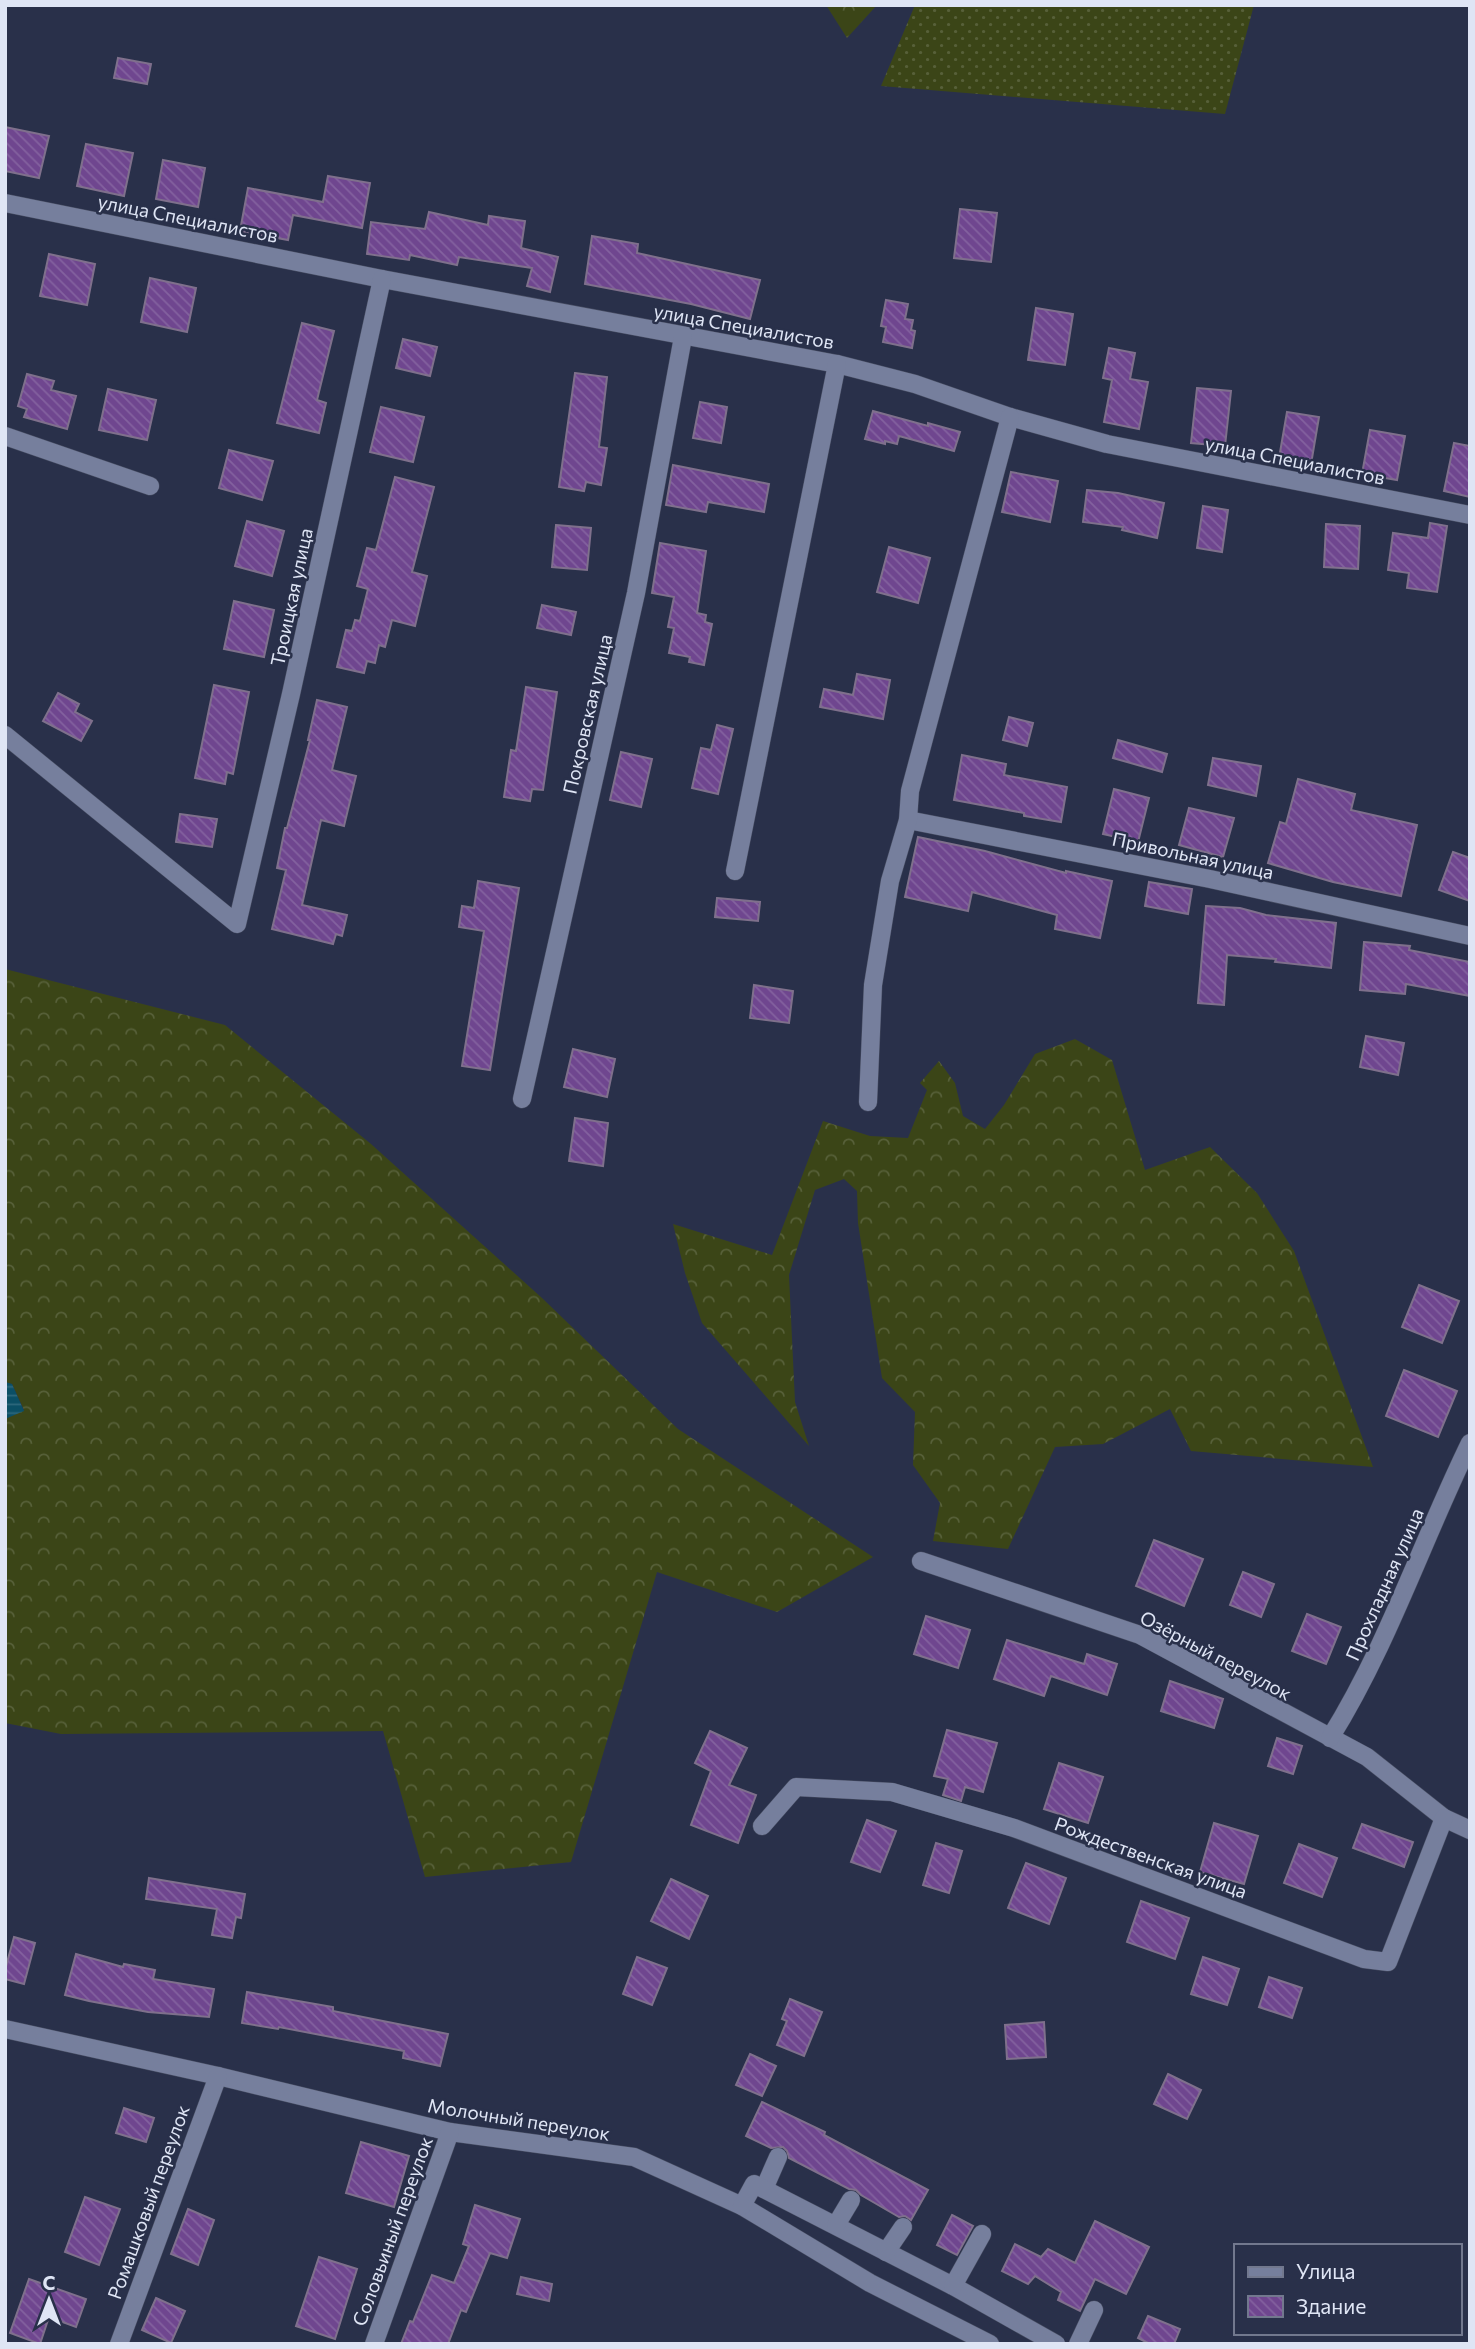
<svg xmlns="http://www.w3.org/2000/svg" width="1475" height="2349" font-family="Commissioner,sans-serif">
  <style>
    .grass { fill: url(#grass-dots) }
    .forest { fill: url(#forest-crowns) }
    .water { fill: url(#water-rules) }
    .building { fill: url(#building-back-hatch); stroke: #7f708c; stroke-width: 2 }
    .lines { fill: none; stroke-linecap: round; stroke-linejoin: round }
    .minor-casing { stroke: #474d62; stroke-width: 19 }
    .minor { stroke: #767f9d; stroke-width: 18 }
    .labels { text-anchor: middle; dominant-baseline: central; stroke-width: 5; stroke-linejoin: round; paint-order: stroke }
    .street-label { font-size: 19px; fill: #dfe5f5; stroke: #29304a }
  </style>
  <defs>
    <pattern id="grass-dots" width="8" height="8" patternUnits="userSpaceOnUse" patternTransform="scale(1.75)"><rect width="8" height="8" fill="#3b4517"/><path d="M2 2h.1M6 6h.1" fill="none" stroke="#576039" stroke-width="1.8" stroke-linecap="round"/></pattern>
    <pattern id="forest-crowns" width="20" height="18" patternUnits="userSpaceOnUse" patternTransform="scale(1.75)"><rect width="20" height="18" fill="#3b4517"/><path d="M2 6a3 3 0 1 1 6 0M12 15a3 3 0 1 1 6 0" fill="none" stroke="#576039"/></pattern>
    <pattern id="water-rules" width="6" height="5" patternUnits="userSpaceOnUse" patternTransform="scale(1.75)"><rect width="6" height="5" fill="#0b4f65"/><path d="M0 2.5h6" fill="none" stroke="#2e687c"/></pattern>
    <pattern id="building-back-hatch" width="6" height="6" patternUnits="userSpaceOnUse" patternTransform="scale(1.75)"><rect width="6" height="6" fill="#6f468f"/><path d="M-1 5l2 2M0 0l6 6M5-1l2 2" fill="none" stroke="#83619f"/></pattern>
  </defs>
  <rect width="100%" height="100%" fill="#29304a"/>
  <path class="grass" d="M 915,5 L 1254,5 L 1225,114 L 881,86 Z"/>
  <g class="forest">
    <path d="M 826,5 L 877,5 L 847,38 Z"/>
    <path d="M 5,969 L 225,1025 L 371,1144 L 542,1298 L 678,1429 L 873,1557 L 777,1612 L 657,1572 L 571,1862 L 425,1877 L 383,1731 L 61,1734 L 5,1723 L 5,1419 L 24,1410 L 12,1384 L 5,1382 Z"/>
    <path d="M 1075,1039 L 1112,1060 L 1145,1170 L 1210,1147 L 1257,1193 L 1294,1251 L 1373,1467 L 1191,1451 L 1170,1409 L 1103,1444 L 1055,1447 L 1008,1549 L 933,1541 L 940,1503 L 913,1465 L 915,1412 L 882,1378 L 858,1223 L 857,1191 L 844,1179 L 815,1190 L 789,1275 L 795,1402 L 809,1446 L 702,1323 L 685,1273 L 673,1224 L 772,1255 L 823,1121 L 870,1136 L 908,1138 L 927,1090 L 920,1083 L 939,1061 L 955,1083 L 963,1116 L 985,1129 L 1004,1105 L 1035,1054 Z"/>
  </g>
  <path class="water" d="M 5,1382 L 12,1384 L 24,1411 L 5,1419 Z"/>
  <g class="building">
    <path d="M 118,58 L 151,64 L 147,84 L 114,78 Z"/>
    <path d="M 5,127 L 49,136 L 39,178 L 5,171 Z"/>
    <path d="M 86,144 L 133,153 L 124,196 L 77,186 Z"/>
    <path d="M 163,160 L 205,168 L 198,207 L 156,199 Z"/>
    <path d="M 328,176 L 370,183 L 362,228 L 293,215 L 288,240 L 240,231 L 248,188 L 323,202 Z"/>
    <path d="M 960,209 L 997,213 L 991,262 L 954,258 Z"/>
    <path d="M 429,212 L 488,225 L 489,216 L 525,221 L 521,248 L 558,257 L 550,292 L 527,286 L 532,268 L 459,257 L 457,265 L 410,255 L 409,260 L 367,254 L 371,222 L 425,229 Z"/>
    <path d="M 592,236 L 638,244 L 637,253 L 760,280 L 750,319 L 691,304 L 585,284 Z"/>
    <path d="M 49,254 L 95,264 L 87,305 L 40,296 Z"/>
    <path d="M 150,278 L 196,288 L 187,332 L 141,322 Z"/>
    <path d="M 886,300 L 908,304 L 905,319 L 913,320 L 911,330 L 915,331 L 912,348 L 883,342 L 886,327 L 881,326 Z"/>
    <path d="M 1036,308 L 1073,314 L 1065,365 L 1028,360 Z"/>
    <path d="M 302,323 L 334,331 L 317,400 L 326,403 L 319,433 L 277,423 Z"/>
    <path d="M 403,339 L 437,347 L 430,376 L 396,368 Z"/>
    <path d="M 1109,348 L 1135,353 L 1130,379 L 1148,382 L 1139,429 L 1104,422 L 1112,380 L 1103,378 Z"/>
    <path d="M 575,373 L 607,377 L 599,447 L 607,448 L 601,485 L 586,482 L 584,491 L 559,487 Z"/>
    <path d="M 27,374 L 54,381 L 51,390 L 76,396 L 67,429 L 24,417 L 27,409 L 18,406 Z"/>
    <path d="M 1197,388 L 1231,391 L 1225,446 L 1191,443 Z"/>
    <path d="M 108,389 L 156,400 L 147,440 L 99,430 Z"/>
    <path d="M 700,402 L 727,407 L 721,443 L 693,438 Z"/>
    <path d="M 381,407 L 424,417 L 413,462 L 370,452 Z"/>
    <path d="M 873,411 L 928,426 L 928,423 L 960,432 L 954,451 L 899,436 L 897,444 L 885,441 L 885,444 L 865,439 Z"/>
    <path d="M 1287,412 L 1319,417 L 1310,470 L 1278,464 Z"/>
    <path d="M 1370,430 L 1405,436 L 1397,480 L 1362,474 Z"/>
    <path d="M 1454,443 L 1470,446 L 1470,497 L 1444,491 Z"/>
    <path d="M 229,450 L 273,461 L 262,500 L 219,488 Z"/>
    <path d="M 673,465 L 769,484 L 764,512 L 708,502 L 706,512 L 666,505 Z"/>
    <path d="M 1011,472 L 1058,481 L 1050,522 L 1002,512 Z"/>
    <path d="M 395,477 L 434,487 L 412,572 L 427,576 L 415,626 L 392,620 L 385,647 L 379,645 L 375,663 L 367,661 L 364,673 L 337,667 L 346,630 L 352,631 L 355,620 L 360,621 L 368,589 L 357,586 L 367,548 L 376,550 Z"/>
    <path d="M 1087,490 L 1118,493 L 1164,503 L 1157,538 L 1122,530 L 1123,527 L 1083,522 Z"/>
    <path d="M 1203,506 L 1228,510 L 1222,552 L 1197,548 Z"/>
    <path d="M 247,521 L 284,531 L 272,576 L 235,566 Z"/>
    <path d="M 1430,523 L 1447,526 L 1437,592 L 1407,588 L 1409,573 L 1388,570 L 1393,533 L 1428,538 Z"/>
    <path d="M 1326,524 L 1360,526 L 1358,569 L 1324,567 Z"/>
    <path d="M 556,525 L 591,528 L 587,570 L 552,567 Z"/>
    <path d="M 660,543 L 706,551 L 697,613 L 706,615 L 705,622 L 712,624 L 704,665 L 689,662 L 690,657 L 669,653 L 674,628 L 668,627 L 674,597 L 652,593 Z"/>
    <path d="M 889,547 L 930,558 L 918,603 L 877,592 Z"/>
    <path d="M 234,601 L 274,610 L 264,657 L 224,649 Z"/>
    <path d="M 542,605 L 576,612 L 571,635 L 537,628 Z"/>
    <path d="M 857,674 L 890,680 L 883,719 L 820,707 L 824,689 L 853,695 Z"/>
    <path d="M 214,685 L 249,692 L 233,774 L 227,772 L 225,784 L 195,778 Z"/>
    <path d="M 526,687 L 557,692 L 543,790 L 532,789 L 530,801 L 504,797 L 511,750 L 516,751 Z"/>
    <path d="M 58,693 L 79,704 L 75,712 L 92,721 L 81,741 L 43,721 Z"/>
    <path d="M 317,700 L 347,707 L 332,770 L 356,776 L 344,826 L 321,820 L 302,905 L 347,915 L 342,936 L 336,934 L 333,944 L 272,929 L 286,870 L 277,868 L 285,828 L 287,828 L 310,740 L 308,740 Z"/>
    <path d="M 1009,717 L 1033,723 L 1027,746 L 1003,740 Z"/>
    <path d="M 717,725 L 733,729 L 718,794 L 692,788 L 701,748 L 711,750 Z"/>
    <path d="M 1118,740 L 1167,754 L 1162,772 L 1113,758 Z"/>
    <path d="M 621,752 L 652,759 L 641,807 L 610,800 Z"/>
    <path d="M 962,755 L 1006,764 L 1004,775 L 1067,787 L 1061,822 L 1024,816 L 1024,813 L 954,800 Z"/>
    <path d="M 1213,758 L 1261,766 L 1256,796 L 1208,785 Z"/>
    <path d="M 1298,779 L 1355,794 L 1351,810 L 1417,825 L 1401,896 L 1333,882 L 1268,863 L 1280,822 L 1286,824 Z"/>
    <path d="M 1114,789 L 1149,798 L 1138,842 L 1103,834 Z"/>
    <path d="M 1189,808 L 1234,818 L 1223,857 L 1179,845 Z"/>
    <path d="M 180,814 L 217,819 L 212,847 L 176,842 Z"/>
    <path d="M 918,837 L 985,851 L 1066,873 L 1066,871 L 1112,881 L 1100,938 L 1055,929 L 1057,915 L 972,892 L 968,911 L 905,897 Z"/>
    <path d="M 1453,852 L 1470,858 L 1470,901 L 1439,890 Z"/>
    <path d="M 478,881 L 519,888 L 490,1070 L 462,1066 L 484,931 L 459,927 L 462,906 L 474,908 Z"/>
    <path d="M 1149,882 L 1192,889 L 1188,914 L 1145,906 Z"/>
    <path d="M 717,898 L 760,902 L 758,921 L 715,917 Z"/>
    <path d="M 1206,906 L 1240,908 L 1266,915 L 1336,923 L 1331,968 L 1275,962 L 1276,959 L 1227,955 L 1224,1005 L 1198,1003 Z"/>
    <path d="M 1364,942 L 1410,946 L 1409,950 L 1470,962 L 1470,996 L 1406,984 L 1405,994 L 1360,990 Z"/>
    <path d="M 754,985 L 793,991 L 789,1023 L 750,1018 Z"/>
    <path d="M 1366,1036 L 1404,1043 L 1398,1075 L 1360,1067 Z"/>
    <path d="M 573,1049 L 615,1059 L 607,1097 L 564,1087 Z"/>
    <path d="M 575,1118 L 608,1123 L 603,1166 L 569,1161 Z"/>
    <path d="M 1419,1285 L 1459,1301 L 1442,1343 L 1402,1327 Z"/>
    <path d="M 1404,1370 L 1457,1391 L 1438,1437 L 1386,1416 Z"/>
    <path d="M 1154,1540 L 1203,1559 L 1184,1606 L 1136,1586 Z"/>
    <path d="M 1243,1572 L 1274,1584 L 1261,1617 L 1230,1605 Z"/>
    <path d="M 1307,1614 L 1341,1627 L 1326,1664 L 1292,1651 Z"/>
    <path d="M 926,1616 L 970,1630 L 958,1668 L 914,1654 Z"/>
    <path d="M 1007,1640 L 1084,1664 L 1087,1654 L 1117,1664 L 1107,1695 L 1051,1676 L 1044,1696 L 994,1679 Z"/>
    <path d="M 1170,1681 L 1223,1699 L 1214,1728 L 1161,1711 Z"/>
    <path d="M 947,1730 L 997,1743 L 983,1792 L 965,1787 L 961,1801 L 943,1795 L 948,1779 L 934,1776 Z"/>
    <path d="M 710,1731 L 747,1748 L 729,1785 L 756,1795 L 738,1843 L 691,1825 L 711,1771 L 695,1763 Z"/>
    <path d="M 1277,1738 L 1302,1746 L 1293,1774 L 1268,1766 Z"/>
    <path d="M 1059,1763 L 1103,1777 L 1088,1823 L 1044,1809 Z"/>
    <path d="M 867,1820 L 896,1831 L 880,1872 L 851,1862 Z"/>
    <path d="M 1214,1823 L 1258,1836 L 1244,1884 L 1200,1872 Z"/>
    <path d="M 1362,1824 L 1413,1842 L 1404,1867 L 1353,1848 Z"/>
    <path d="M 936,1843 L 962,1851 L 949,1893 L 923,1885 Z"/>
    <path d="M 1299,1844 L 1337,1858 L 1322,1897 L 1284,1883 Z"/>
    <path d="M 1026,1863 L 1066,1878 L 1049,1924 L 1008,1908 Z"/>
    <path d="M 149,1878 L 245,1894 L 241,1918 L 236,1917 L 232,1938 L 212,1935 L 217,1909 L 146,1899 Z"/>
    <path d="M 671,1879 L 708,1896 L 689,1939 L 651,1921 Z"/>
    <path d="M 1141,1901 L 1189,1918 L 1175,1959 L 1127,1942 Z"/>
    <path d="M 14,1937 L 35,1943 L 24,1984 L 5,1979 L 5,1970 Z"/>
    <path d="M 76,1954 L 123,1967 L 124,1964 L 155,1970 L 153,1979 L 214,1989 L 209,2017 L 148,2012 L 89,2001 L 65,1995 Z"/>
    <path d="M 637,1957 L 667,1968 L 652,2005 L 623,1994 Z"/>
    <path d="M 1203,1957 L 1239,1969 L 1227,2005 L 1191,1994 Z"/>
    <path d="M 1269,1977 L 1302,1988 L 1292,2018 L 1259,2007 Z"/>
    <path d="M 247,1992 L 333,2007 L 333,2011 L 448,2034 L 440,2066 L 403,2058 L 404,2051 L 279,2027 L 278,2029 L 242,2023 Z"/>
    <path d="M 790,1999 L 822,2012 L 804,2056 L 777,2045 L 787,2021 L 782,2019 Z"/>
    <path d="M 1044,2022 L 1046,2057 L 1007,2059 L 1005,2025 Z"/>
    <path d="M 750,2054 L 776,2066 L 762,2096 L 736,2085 Z"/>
    <path d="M 1168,2074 L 1201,2090 L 1187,2119 L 1154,2104 Z"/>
    <path d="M 762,2102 L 825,2132 L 824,2135 L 928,2190 L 911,2220 L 905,2216 L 899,2217 L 861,2195 L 856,2190 L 849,2189 L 789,2158 L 787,2151 L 783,2147 L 771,2148 L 746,2136 Z"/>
    <path d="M 124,2108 L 154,2118 L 146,2142 L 116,2133 Z"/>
    <path d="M 361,2142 L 409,2156 L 394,2207 L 346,2193 Z"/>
    <path d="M 85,2197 L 120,2209 L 99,2265 L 65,2252 Z"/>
    <path d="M 475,2205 L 520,2219 L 507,2258 L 490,2253 L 466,2312 L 461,2310 L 448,2344 L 401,2344 L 410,2321 L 413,2322 L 432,2275 L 454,2283 L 469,2246 L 463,2244 Z"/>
    <path d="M 188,2209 L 214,2220 L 198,2265 L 171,2254 Z"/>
    <path d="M 952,2215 L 973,2226 L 957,2255 L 937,2245 Z"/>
    <path d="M 1095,2221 L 1149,2247 L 1126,2294 L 1095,2279 L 1080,2311 L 1058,2300 L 1061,2292 L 1035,2276 L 1028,2284 L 1002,2271 L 1015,2244 L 1041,2257 L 1048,2249 L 1075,2263 Z"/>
    <path d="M 319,2257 L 357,2269 L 335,2339 L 296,2326 Z"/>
    <path d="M 521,2277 L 552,2284 L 549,2301 L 517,2294 Z"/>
    <path d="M 29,2279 L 86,2299 L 76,2327 L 49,2317 L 40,2344 L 10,2333 Z"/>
    <path d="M 156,2298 L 185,2311 L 171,2343 L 142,2330 Z"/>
    <path d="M 1148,2316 L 1180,2329 L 1174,2344 L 1150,2344 L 1138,2338 Z"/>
  </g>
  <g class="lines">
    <g class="minor-casing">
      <g id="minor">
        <path d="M 5,203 L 382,279 L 837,364 L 915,384 L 1010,417 L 1107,444 L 1470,515"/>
        <path d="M 5,436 L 150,486"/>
        <path d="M 5,735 L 237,924 L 291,694 L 382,279"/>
        <path d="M 908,820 L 1210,879 L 1470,936"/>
        <path d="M 735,871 L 837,364"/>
        <path d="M 522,1099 L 636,593 L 683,337"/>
        <path d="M 868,1102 L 873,985 L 890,881 L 908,820 L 910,791 L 1010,417"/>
        <path d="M 921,1561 L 1140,1635 L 1367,1757 L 1444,1818 L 1470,1830"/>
        <path d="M 1330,1738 C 1388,1645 1422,1541 1470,1443"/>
        <path d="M 762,1826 L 796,1787 L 892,1792 L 1014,1828 L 1364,1959 L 1388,1962 L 1444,1818"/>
        <path d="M 5,2029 L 218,2076 L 450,2132 L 634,2157 L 742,2206 L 870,2283 L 990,2344"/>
        <path d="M 764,2189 L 778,2157"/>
        <path d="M 742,2206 L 754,2184 L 953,2286 L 1056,2344"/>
        <path d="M 836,2225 L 851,2200"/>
        <path d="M 886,2252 L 903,2227"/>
        <path d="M 953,2286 L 982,2234"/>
        <path d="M 119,2344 L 218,2076"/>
        <path d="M 374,2344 L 450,2132"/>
        <path d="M 1078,2344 L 1094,2310"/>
      </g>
    </g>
    <use href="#minor" class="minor"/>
  </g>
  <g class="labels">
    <g class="street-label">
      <text transform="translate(188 218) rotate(11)">улица Специалистов</text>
      <text transform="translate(744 326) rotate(10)">улица Специалистов</text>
      <text transform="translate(1295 460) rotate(11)">улица Специалистов</text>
      <text transform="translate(291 597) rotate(-78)">Троицкая улица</text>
      <text transform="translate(587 714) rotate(-77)">Покровская улица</text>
      <text transform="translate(1193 855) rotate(12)">Привольная улица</text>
      <text transform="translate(1384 1584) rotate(-66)">Прохладная улица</text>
      <text transform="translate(1216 1655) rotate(28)">Озёрный переулок</text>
      <text transform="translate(1151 1857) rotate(20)">Рождественская улица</text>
      <text transform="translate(519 2119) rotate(9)">Молочный переулок</text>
      <text transform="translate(148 2202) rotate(-70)">Ромашковый переулок</text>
      <text transform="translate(392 2231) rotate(-70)">Соловьиный переулок</text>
    </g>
  </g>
  <rect width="1475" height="2349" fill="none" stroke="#dfe5f5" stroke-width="14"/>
  <rect x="1234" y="2244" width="228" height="91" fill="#29304a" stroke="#72788e" stroke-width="2"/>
  <rect x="1248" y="2267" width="35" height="10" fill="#767f9d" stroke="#72788e" stroke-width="2"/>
  <text x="1296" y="2279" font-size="21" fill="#dfe5f5">Улица</text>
  <rect x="1248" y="2296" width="35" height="21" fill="url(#building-back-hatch)" stroke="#72788e" stroke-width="2"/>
  <text x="1296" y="2314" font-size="21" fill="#dfe5f5">Здание</text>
  <g transform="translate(49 2300)" stroke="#29304a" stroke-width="5" paint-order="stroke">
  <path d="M0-5L12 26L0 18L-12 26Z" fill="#dfe5f5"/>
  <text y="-10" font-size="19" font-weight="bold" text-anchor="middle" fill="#dfe5f5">С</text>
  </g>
</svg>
